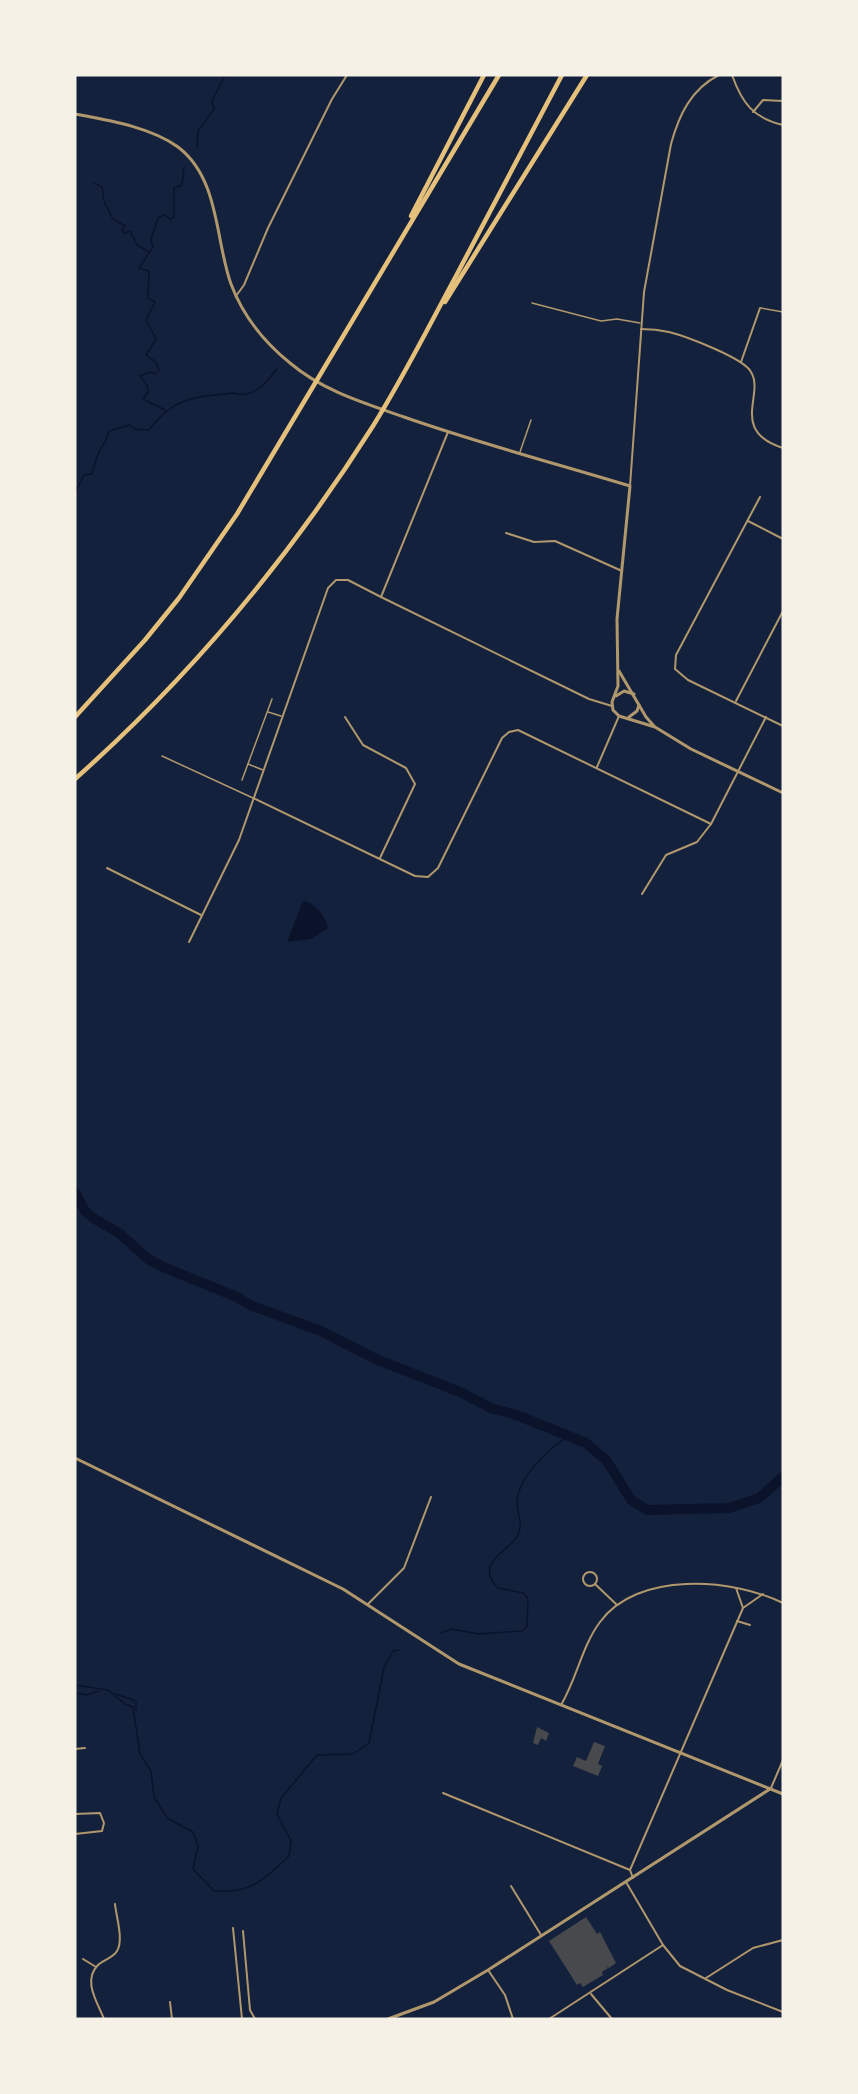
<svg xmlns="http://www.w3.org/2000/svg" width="858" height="2094" font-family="'Work Sans',sans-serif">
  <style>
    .water { fill: #0b132b }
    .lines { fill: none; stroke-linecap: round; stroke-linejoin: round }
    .stream { stroke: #0b132b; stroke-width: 1.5 }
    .river { stroke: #0b132b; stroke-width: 10 }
    .building { fill: #48494c }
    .service { stroke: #b1986c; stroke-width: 1.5 }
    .minor { stroke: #b1986c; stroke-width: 2 }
    .tertiary { stroke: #b1986c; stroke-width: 3 }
    .motorway { stroke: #e5c07b; stroke-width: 4.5 }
  </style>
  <rect width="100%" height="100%" fill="#14213d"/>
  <path class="water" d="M 303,901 C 315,902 326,917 328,928 L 311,939 L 287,942 Z"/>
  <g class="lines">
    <g class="stream">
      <path d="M 197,148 L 198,131 L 214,109 L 212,101 L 225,75"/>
      <path d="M 94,183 L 102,187 L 104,201 L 113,219 L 125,226 L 122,230 L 124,233 L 130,231 L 137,245 L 149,252"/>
      <path d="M 165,410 L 143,399 L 148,392 L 147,385 L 140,376 L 150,372 L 155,374 L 159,370 L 156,362 L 146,355 L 156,339 L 146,320 L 155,302 L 148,298 L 149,271 L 139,268 L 153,247 L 151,239 L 158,218 L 164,215 L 171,219 L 174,217 L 174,188 L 182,185 L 184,167"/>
      <path d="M 75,493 L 84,475 L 91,474 C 95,468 95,461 98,454 C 102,446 107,441 109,431 L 130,425 L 135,429 L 149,430 C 174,397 193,397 233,393 C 252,400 266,383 277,369"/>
      <path d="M 441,1633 L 451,1629 L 479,1634 L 522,1631 L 527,1626 L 528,1599 L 524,1593 L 498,1588 C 473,1563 510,1550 517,1537 C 524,1525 518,1516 517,1505 C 516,1478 548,1450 568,1436"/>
      <path d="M 75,1685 L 108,1690 L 125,1704 L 133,1707 L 140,1754 L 151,1771 L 154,1797 L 167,1818 L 193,1832 L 198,1846 L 193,1869 L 214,1891 C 252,1894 264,1879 289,1856 L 291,1841 L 277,1814 L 281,1798 L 317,1755 L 353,1754 L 369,1743 L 384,1668 L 393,1651 L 399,1650"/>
      <path d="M 75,1693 L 87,1695 L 99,1691"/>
      <path d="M 116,1694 L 136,1701 L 136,1710"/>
    </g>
    <path class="river" d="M 75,1192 L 85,1211 L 93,1218 L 119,1233 L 148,1259 L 163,1267 L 237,1297 L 250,1305 L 321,1331 L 378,1360 L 460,1392 L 493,1409 L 514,1414 L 586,1443 L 607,1461 L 631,1500 L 647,1510 L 729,1508 L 759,1498 L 783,1477"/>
  </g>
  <g class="building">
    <path d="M 537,1727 L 549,1733 L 546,1741 L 541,1738 L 538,1745 L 533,1743 Z"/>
    <path d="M 594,1742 L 605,1746 L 598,1764 L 602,1766 L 598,1776 L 573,1766 L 577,1757 L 586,1761 Z"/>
    <path d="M 586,1917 L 597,1934 L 600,1932 L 616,1963 L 609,1968 L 606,1966 L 608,1968 L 602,1972 L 603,1975 L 583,1987 L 580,1983 L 577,1985 L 549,1941 Z"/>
  </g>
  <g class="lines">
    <g class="service">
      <path d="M 532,303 L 601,321 L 617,319 L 640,323"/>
      <path d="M 761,308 L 783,312"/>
      <path d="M 520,452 L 531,420"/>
      <path d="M 268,712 L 281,716"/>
      <path d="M 162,756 L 253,798"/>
      <path d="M 248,764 L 263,770"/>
      <path d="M 242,780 L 272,699"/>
    </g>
    <g class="minor">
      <path d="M 732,75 C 742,103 753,118 783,125"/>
      <path d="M 753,112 L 763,100 L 783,101"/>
      <path d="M 236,296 L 244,285 L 268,228 L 332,99 L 347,75"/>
      <path d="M 641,329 C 650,329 660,330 669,332 C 685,336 744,358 751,372 C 765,394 729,431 783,448"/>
      <path d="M 741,362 L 760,308"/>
      <path d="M 448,432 L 381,597 L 589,699 L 612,706"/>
      <path d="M 630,486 L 644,292 L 671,144 C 679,115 691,89 719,75"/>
      <path d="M 760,497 L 676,655 L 675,669 L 688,680 L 783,726"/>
      <path d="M 748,521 L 783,539"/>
      <path d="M 506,533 L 534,542 L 555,541 L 622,571"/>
      <path d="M 736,701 L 783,611"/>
      <path d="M 345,717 L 363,745 L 406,768 L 415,784 L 380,858"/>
      <path d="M 597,767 L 619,716"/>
      <path d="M 253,798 L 415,876 L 428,877 L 438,868 L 502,738 L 509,732 L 518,730 L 711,824"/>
      <path d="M 107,868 L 201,915"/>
      <path d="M 642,894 L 666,855 L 697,842 L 711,824 L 766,717"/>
      <path d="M 189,942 L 239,840 L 328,588 L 336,580 L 348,580 L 381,597"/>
      <circle cx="590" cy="1579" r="7"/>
      <path d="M 595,1584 L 617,1605"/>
      <path d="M 736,1588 L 743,1608"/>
      <path d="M 368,1604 L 404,1568 L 431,1497"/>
      <path d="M 737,1621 L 750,1625"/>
      <path d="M 561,1705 C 577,1678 582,1646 600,1622 C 637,1571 732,1578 783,1603"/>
      <path d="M 75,1749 L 85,1748"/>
      <path d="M 771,1788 L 783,1760"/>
      <path d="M 443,1793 L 630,1870"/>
      <path d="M 75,1814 L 100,1813 L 104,1823 L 102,1831 L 75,1834"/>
      <path d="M 633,1878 L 630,1870 L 743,1608 L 763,1594"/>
      <path d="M 626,1882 L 663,1945 L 680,1966 L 727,1990 L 783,2012"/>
      <path d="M 511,1886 L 541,1935"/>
      <path d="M 233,1928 L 242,2019"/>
      <path d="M 243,1931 L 250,2010 L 255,2019"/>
      <path d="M 83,1959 L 96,1967"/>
      <path d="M 488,1970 L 505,1995 L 513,2019"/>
      <path d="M 706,1978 L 753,1948 L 783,1940"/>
      <path d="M 591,1994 L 612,2019"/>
      <path d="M 170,2002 L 172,2019"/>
      <path d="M 104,2019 C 98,2003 82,1981 98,1965 C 103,1960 113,1958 117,1951 C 124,1940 116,1916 115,1904"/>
      <path d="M 549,2019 L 663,1945"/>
    </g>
    <g class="tertiary">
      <path d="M 75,114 C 107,120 151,127 178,147 C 220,179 215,240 231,284 C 243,316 264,342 290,363 C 323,391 364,403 404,417 C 478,443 554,463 630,486 L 617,619 L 618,686 L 612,702 L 613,710 L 619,716 L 655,727 L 691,749 L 783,793"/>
      <path d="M 619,671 L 646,717 L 654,726"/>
      <path d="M 616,696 L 624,691 L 634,694"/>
      <path d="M 629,717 L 637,711 L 639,705"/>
      <path d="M 75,1458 L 343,1589 L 459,1664 L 783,1794"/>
      <path d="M 388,2019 L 434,2002 L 488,1970 L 770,1789"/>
    </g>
    <g class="motorway">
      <path d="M 411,216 L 484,75"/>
      <path d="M 445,302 L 587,75"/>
      <path d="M 75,717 L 145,640 L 179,598 L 237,514 L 499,75"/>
      <path d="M 75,779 C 191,676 290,557 373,426 C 403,378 429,326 456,276 C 491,209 527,142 562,75"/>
    </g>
  </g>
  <rect width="858" height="2094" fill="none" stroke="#f6f1e7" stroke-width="153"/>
</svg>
